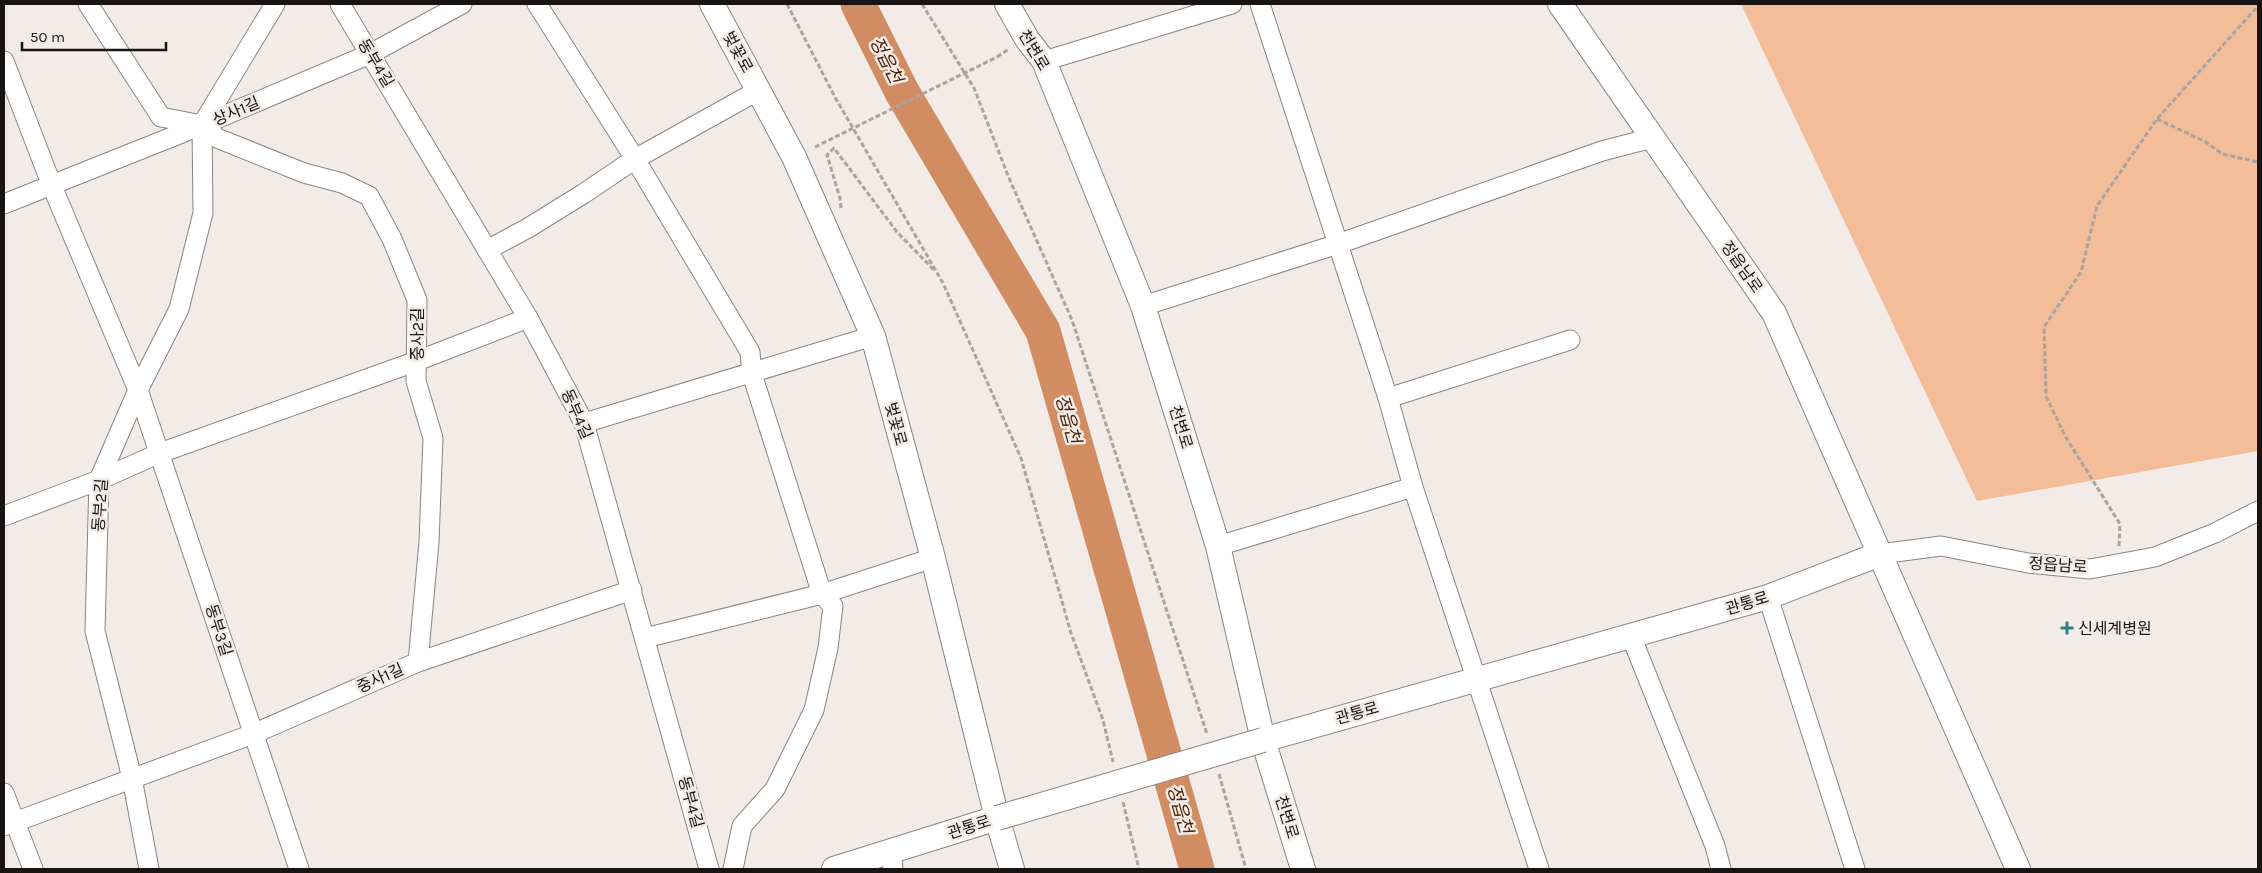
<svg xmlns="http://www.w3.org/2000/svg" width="2262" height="873" font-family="Karla,'Noto Sans KR',sans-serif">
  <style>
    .green { fill: #f3bd9a }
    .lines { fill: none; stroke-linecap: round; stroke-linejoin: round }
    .river { stroke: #d18d61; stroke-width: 35 }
    .minor-casing { stroke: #8b8480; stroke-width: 21 }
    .tertiary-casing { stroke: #8b8480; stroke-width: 26 }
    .path { stroke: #a9a4a1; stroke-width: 3; stroke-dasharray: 5 2.5; stroke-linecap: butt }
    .minor { stroke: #fff; stroke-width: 19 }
    .tertiary { stroke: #fff; stroke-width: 24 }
    .tertiary-bridge-casing { stroke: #8b8480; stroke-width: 26; stroke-linecap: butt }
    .path-bridge { stroke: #a9a4a1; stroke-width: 3; stroke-dasharray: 5 2.5; stroke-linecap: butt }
    .tertiary-bridge { stroke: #fff; stroke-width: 24 }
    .poi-dot { fill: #367e85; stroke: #f2ebe7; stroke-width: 2 }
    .labels { text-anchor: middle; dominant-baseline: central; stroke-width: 5; stroke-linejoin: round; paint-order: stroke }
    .street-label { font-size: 16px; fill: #171413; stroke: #f2ebe7 }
    .poi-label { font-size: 16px; fill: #171413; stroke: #f2ebe7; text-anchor: start }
    .water-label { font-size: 18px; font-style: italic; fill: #4c2100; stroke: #f2ebe7 }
  </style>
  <rect width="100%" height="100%" fill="#f2ebe7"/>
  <path class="green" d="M 1741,4 L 2258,4 L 2258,451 L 1977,501 Z"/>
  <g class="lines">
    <path class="river" d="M 858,4 L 902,92 L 1043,331 L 1197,869"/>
    <g class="minor-casing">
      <g id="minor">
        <path d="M 88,4 L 161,117 L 202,125 L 217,138 L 304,173 L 342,183 L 369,196 L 392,239 L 417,300 L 416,381 L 433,438 L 429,542 L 418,662"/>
        <path d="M 340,4 L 528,318 L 584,423 L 709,869"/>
        <path d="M 537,4 L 635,159 L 750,352 L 752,374 L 822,594 L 645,638"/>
        <path d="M 1260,4 L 1388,398 L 1413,487 L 1539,869"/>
        <path d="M 4,61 L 52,186 L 138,390 L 299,869"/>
        <path d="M 1044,61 L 1232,4"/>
        <path d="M 202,125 L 275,4"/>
        <path d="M 4,204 L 202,125 L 370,54 L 462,4"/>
        <path d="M 487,250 L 528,228 L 583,194 L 635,159 L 759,90"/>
        <path d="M 1143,306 L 1338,244 L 1602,151 L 1652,138"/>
        <path d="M 1388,398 L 1570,340"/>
        <path d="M 584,423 L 873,336"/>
        <path d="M 4,516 L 99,480 L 160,453 L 417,361 L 528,318"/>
        <path d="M 1218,546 L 1413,487"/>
        <path d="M 1880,554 L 1941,546 L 2028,563 L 2090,569 L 2155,557 L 2215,533 L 2258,511"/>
        <path d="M 1768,597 L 1855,869"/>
        <path d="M 1631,636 L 1715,846 L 1721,869"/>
        <path d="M 4,793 L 33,869"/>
        <path d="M 4,826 L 253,734 L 418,662 L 632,590"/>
        <path d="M 891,852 L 893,869"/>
        <path d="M 149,869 L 132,778 L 95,631 L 99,480 L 138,390 L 179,309 L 203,213 L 202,125"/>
        <path d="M 733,869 L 742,826 L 775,789 L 814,710 L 828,648 L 833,606 L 822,594 L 933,558"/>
      </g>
    </g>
    <g class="tertiary-casing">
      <g id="tertiary">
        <path d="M 712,4 L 794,157 L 873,336 L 933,558 L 997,818 L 1012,869"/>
        <path d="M 1007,4 L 1027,39 L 1044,61 L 1143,306 L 1218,546 L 1263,740 L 1303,869"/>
        <path d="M 1560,4 L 1774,313 L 2018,869"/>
        <path d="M 1263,740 L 1768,597 L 1880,554"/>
        <path d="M 834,869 L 997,818"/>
      </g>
    </g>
    <g class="path">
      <path d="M 787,4 L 836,99 L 943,283 L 1021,458 L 1071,633 L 1103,720 L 1113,762"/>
      <path d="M 922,4 L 974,88 L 1009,178 L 1072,320 L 1207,734"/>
      <path d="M 997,57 L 1009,49"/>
      <path d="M 2157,119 L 2206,142 L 2222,154 L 2258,162"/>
      <path d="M 841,208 L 840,198 L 827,155 L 834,148 L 897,232 L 935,271"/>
      <path d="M 2119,546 L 2120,524 L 2065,436 L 2046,396 L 2044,327 L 2081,272 L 2097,206 L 2157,119 L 2258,6"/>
      <path d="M 1219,774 L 1246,869"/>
      <path d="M 1123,802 L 1139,869"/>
    </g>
    <use href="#minor" class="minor"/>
    <use href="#tertiary" class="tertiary"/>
    <g class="tertiary-bridge-casing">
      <path id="tertiary-bridge" d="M 997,818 L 1263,740"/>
    </g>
    <path class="path-bridge" d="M 815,147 L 997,57"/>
    <use href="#tertiary-bridge" class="tertiary-bridge"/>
  </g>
  <path class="poi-dot" d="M2064.5 620.5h5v5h5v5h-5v5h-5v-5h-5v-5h5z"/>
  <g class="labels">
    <g class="street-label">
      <text transform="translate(1034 50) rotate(59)">천변로</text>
      <text transform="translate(738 52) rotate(61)">벚꽃로</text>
      <text transform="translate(376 63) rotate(59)">동부4길</text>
      <text transform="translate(236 111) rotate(-23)">상사1길</text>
      <text transform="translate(1742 267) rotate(55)">정읍남로</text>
      <text transform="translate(417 334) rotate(-90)">중사2길</text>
      <text transform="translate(577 414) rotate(66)">동부4길</text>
      <text transform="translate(896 424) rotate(75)">벚꽃로</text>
      <text transform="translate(1181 427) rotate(73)">천변로</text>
      <text transform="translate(100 505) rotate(-86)">동부2길</text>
      <text transform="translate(2058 565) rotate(4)">정읍남로</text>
      <text transform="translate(1747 603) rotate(-17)">관통로</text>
      <text transform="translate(219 630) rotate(72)">동부3길</text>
      <text transform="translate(380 678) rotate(-24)">중사1길</text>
      <text transform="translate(1357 713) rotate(-16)">관통로</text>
      <text transform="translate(691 802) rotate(74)">동부4길</text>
      <text transform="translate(1287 817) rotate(73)">천변로</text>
      <text transform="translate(969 827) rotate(-18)">관통로</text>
    </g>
    <g class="poi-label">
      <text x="2078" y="628">신세계병원</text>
    </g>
    <g class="water-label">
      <text transform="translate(886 60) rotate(63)">정읍천</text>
      <text transform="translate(1068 419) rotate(74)">정읍천</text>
      <text transform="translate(1180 809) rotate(74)">정읍천</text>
    </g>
  </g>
  <rect width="2262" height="873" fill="none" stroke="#171413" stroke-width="10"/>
  <path d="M22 42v8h144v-8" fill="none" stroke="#171413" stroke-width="2.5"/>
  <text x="30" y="42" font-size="15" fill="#171413" stroke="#f2ebe7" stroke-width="4" paint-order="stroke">50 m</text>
</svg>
